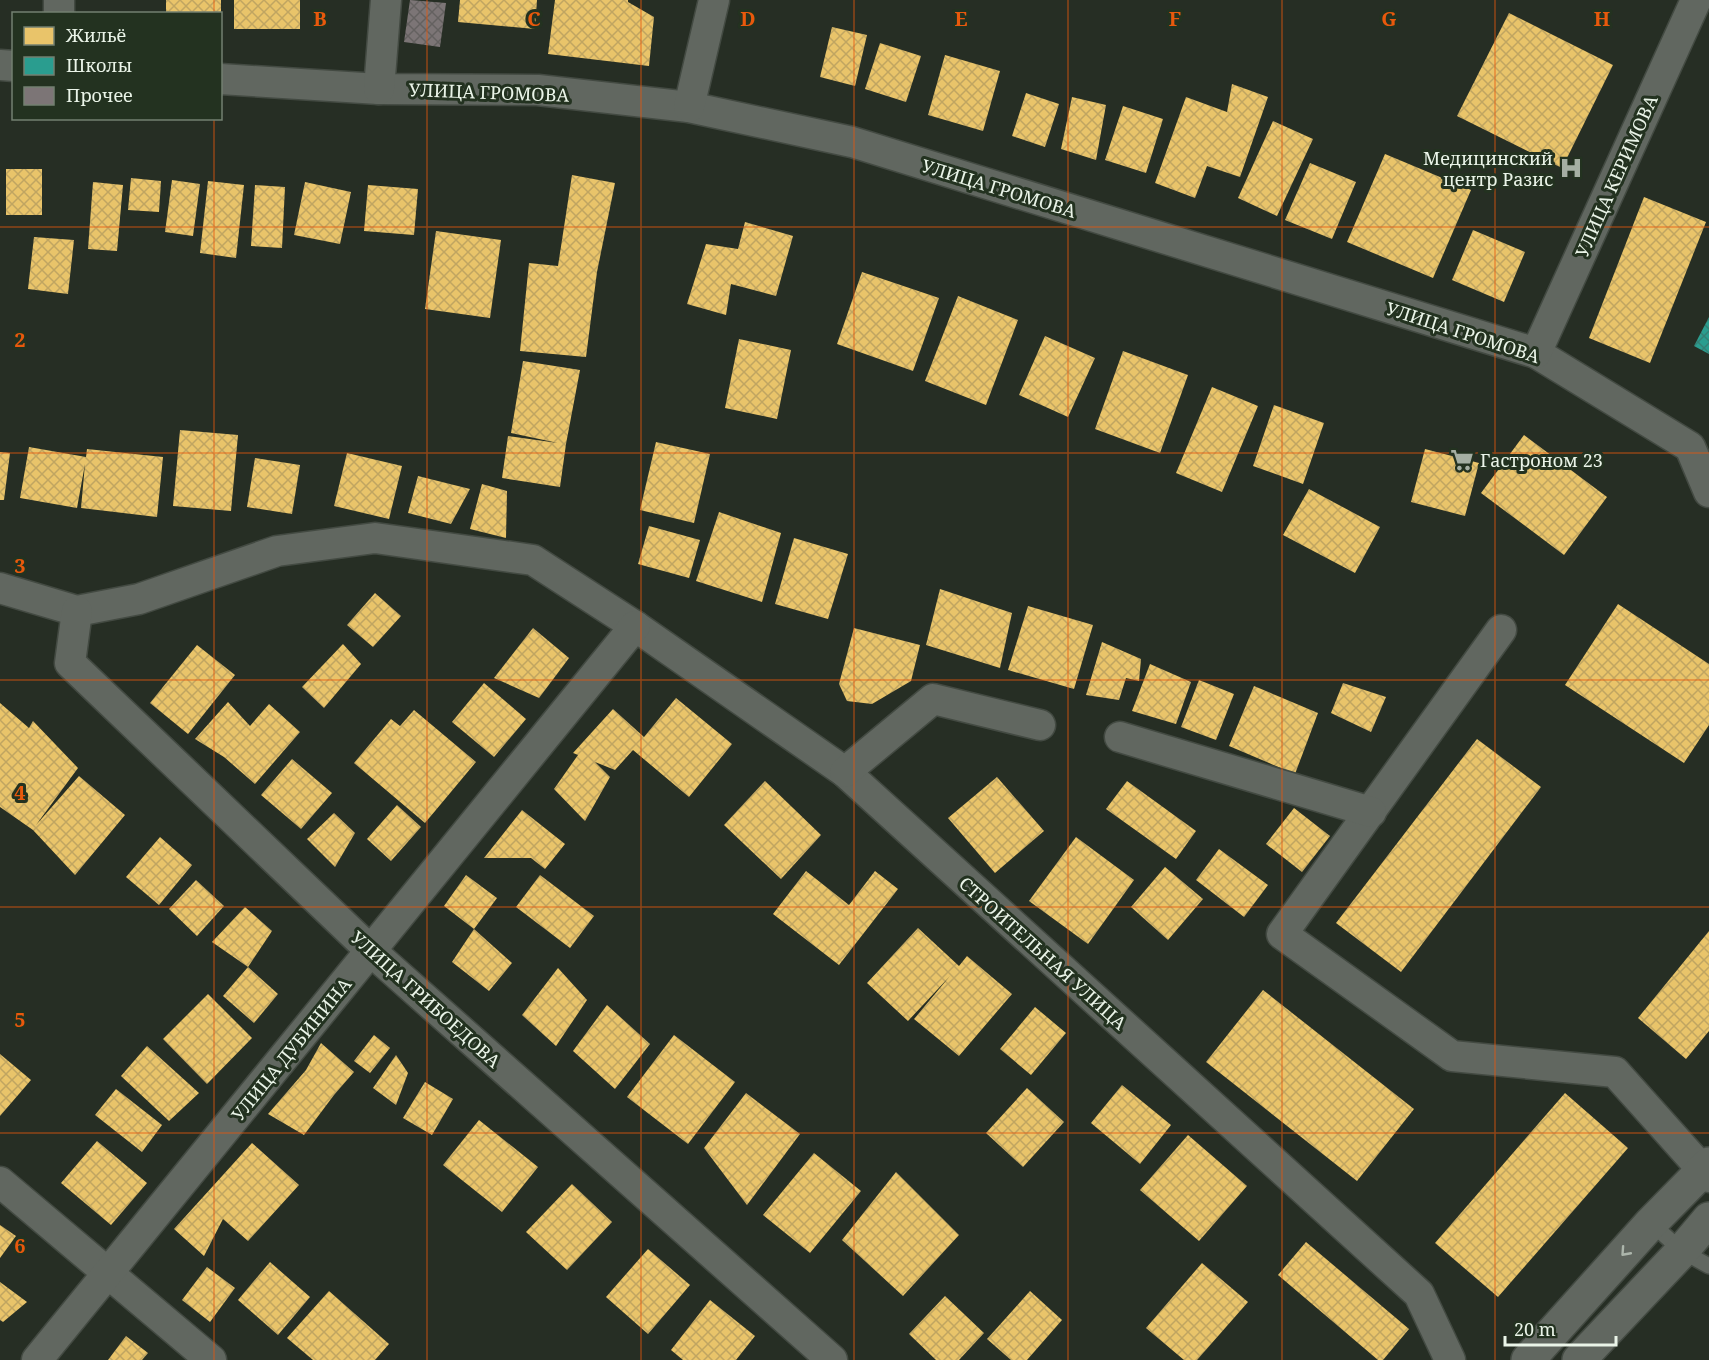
<svg xmlns="http://www.w3.org/2000/svg" width="1709" height="1360" font-family="'Noto Serif',serif">
  <style>
    .homes { fill: url(#homes-cross-hatch) }
    .schools { fill: url(#schools-cross-hatch) }
    .building { fill: url(#building-cross-hatch) }
    .lines { fill: none; stroke-linecap: round; stroke-linejoin: round }
    .lane-casing { stroke: #434a42; stroke-width: 18 }
    .street-casing { stroke: #434a42; stroke-width: 33 }
    .secondary-casing { stroke: #434a42; stroke-width: 36 }
    .lane { stroke: #616760; stroke-width: 15 }
    .street { stroke: #616760; stroke-width: 30 }
    .secondary { stroke: #616760; stroke-width: 33 }
    .oneway { stroke: #acb5ab }
    .grid { fill: none; stroke: #e8590c; stroke-width: 1.5; stroke-opacity: 0.55 }
    .labels { text-anchor: middle; dominant-baseline: central; stroke-width: 6; stroke-linejoin: round; paint-order: stroke }
    .street-label { font-size: 18px; fill: #eaf4e8; stroke: #233220 }
    .poi-label { font-size: 18px; fill: #eaf4e8; stroke: #233220; text-anchor: end }
    .grid-label { font-size: 20px; text-anchor: middle; font-weight: bold; fill: #e8590c; stroke: #233220; stroke-width: 6; stroke-linejoin: round; paint-order: stroke }
  </style>
  <defs>
    <pattern id="homes-cross-hatch" width="8" height="8" patternUnits="userSpaceOnUse" patternTransform="scale(1.5)"><rect width="8" height="8" fill="#e9c46a"/><path d="M0 0l8 8M0 8l8-8" fill="none" stroke="#c0a561"/></pattern>
    <pattern id="schools-cross-hatch" width="8" height="8" patternUnits="userSpaceOnUse" patternTransform="scale(1.5)"><rect width="8" height="8" fill="#2a9d8f"/><path d="M0 0l8 8M0 8l8-8" fill="none" stroke="#348075"/></pattern>
    <pattern id="building-cross-hatch" width="8" height="8" patternUnits="userSpaceOnUse" patternTransform="scale(1.5)"><rect width="8" height="8" fill="#7c7576"/><path d="M0 0l8 8M0 8l8-8" fill="none" stroke="#646160"/></pattern>
  </defs>
  <rect width="100%" height="100%" fill="#262e24"/>
  <g class="homes">
    <rect x="166" y="0" width="55" height="14"/>
    <rect x="234" y="0" width="66" height="29"/>
    <path d="M 460,0 L 537,0 L 535,29 L 458,22 Z"/>
    <path d="M 555,0 L 628,0 L 628,2 L 654,17 L 649,66 L 548,54 Z"/>
    <path d="M 1509,13 L 1613,65 L 1562,168 L 1457,116 Z"/>
    <path d="M 832,27 L 867,35 L 855,86 L 820,77 Z"/>
    <path d="M 880,43 L 921,56 L 906,102 L 865,89 Z"/>
    <path d="M 945,55 L 1000,71 L 983,131 L 928,115 Z"/>
    <path d="M 1232,84 L 1268,97 L 1240,177 L 1207,166 L 1195,198 L 1155,183 L 1186,97 L 1227,112 Z"/>
    <path d="M 1026,93 L 1059,104 L 1045,147 L 1012,136 Z"/>
    <path d="M 1072,97 L 1106,105 L 1096,160 L 1061,149 Z"/>
    <path d="M 1123,106 L 1163,119 L 1146,173 L 1105,160 Z"/>
    <path d="M 1273,121 L 1313,139 L 1277,216 L 1238,198 Z"/>
    <path d="M 1385,154 L 1471,190 L 1433,278 L 1347,242 Z"/>
    <path d="M 1310,163 L 1356,182 L 1332,239 L 1285,220 Z"/>
    <rect x="6" y="169" width="36" height="46"/>
    <path d="M 572,175 L 615,183 L 597,272 L 586,357 L 520,351 L 529,263 L 558,266 Z"/>
    <path d="M 131,178 L 161,181 L 159,212 L 128,210 Z"/>
    <path d="M 172,180 L 200,184 L 193,236 L 165,232 Z"/>
    <path d="M 208,181 L 244,185 L 236,258 L 200,253 Z"/>
    <path d="M 93,182 L 123,185 L 117,251 L 88,249 Z"/>
    <path d="M 305,182 L 351,192 L 340,244 L 294,235 Z"/>
    <path d="M 255,185 L 285,187 L 282,248 L 251,246 Z"/>
    <path d="M 368,185 L 418,189 L 414,235 L 364,231 Z"/>
    <path d="M 1644,197 L 1706,222 L 1650,363 L 1589,338 Z"/>
    <path d="M 745,222 L 793,236 L 776,296 L 731,284 L 726,315 L 687,304 L 706,244 L 738,249 Z"/>
    <path d="M 1473,230 L 1525,252 L 1504,302 L 1452,280 Z"/>
    <path d="M 436,231 L 501,240 L 490,318 L 425,309 Z"/>
    <path d="M 34,237 L 74,240 L 68,294 L 28,289 Z"/>
    <path d="M 862,272 L 939,298 L 913,371 L 837,344 Z"/>
    <path d="M 958,296 L 1018,320 L 986,405 L 925,381 Z"/>
    <path d="M 1045,336 L 1095,358 L 1068,417 L 1019,395 Z"/>
    <path d="M 739,339 L 791,350 L 777,419 L 725,408 Z"/>
    <path d="M 1123,351 L 1188,375 L 1160,453 L 1095,429 Z"/>
    <path d="M 523,361 L 580,370 L 566,444 L 560,487 L 502,478 L 508,436 L 558,443 L 511,433 Z"/>
    <path d="M 1212,387 L 1258,406 L 1222,492 L 1176,473 Z"/>
    <path d="M 1274,405 L 1324,423 L 1303,484 L 1253,466 Z"/>
    <path d="M 180,430 L 238,435 L 231,511 L 173,506 Z"/>
    <path d="M 1524,435 L 1607,497 L 1564,555 L 1481,493 Z"/>
    <path d="M 656,442 L 710,454 L 694,523 L 640,510 Z"/>
    <path d="M 29,447 L 86,457 L 87,449 L 163,457 L 157,517 L 81,508 L 85,464 L 77,508 L 20,498 Z"/>
    <path d="M 1425,449 L 1479,463 L 1465,516 L 1411,502 Z"/>
    <path d="M 0,452 L 10,453 L 4,500 L 0,500 Z"/>
    <path d="M 347,453 L 402,466 L 389,519 L 334,506 Z"/>
    <path d="M 255,458 L 300,465 L 292,514 L 247,507 Z"/>
    <path d="M 418,476 L 470,489 L 451,524 L 408,513 Z"/>
    <path d="M 482,484 L 507,491 L 506,538 L 470,529 Z"/>
    <path d="M 1309,489 L 1380,527 L 1355,573 L 1283,535 Z"/>
    <path d="M 719,512 L 781,533 L 762,602 L 696,581 Z"/>
    <path d="M 649,526 L 700,540 L 689,578 L 638,564 Z"/>
    <path d="M 794,538 L 848,554 L 828,619 L 775,604 Z"/>
    <path d="M 940,589 L 1012,613 L 1000,668 L 926,645 Z"/>
    <path d="M 375,593 L 401,616 L 373,647 L 347,625 Z"/>
    <path d="M 1618,604 L 1709,664 L 1709,725 L 1684,763 L 1565,685 Z"/>
    <path d="M 1028,606 L 1093,625 L 1074,689 L 1008,670 Z"/>
    <path d="M 533,628 L 569,658 L 539,698 L 494,678 Z"/>
    <path d="M 854,628 L 920,645 L 911,681 L 872,704 L 847,701 L 839,684 Z"/>
    <path d="M 1102,642 L 1141,659 L 1139,681 L 1126,678 L 1119,700 L 1086,695 Z"/>
    <path d="M 343,644 L 361,664 L 324,708 L 302,687 Z"/>
    <path d="M 197,645 L 235,675 L 188,734 L 150,703 Z"/>
    <path d="M 1150,664 L 1191,682 L 1176,724 L 1132,711 Z"/>
    <path d="M 1199,680 L 1234,694 L 1216,740 L 1181,727 Z"/>
    <path d="M 484,683 L 526,719 L 494,757 L 452,722 Z"/>
    <path d="M 1343,683 L 1386,697 L 1371,732 L 1331,713 Z"/>
    <path d="M 1254,686 L 1318,713 L 1295,774 L 1229,746 Z"/>
    <path d="M 676,698 L 732,744 L 689,797 L 633,750 L 615,770 L 595,762 L 610,777 L 585,821 L 554,789 L 578,755 L 573,753 L 613,709 L 644,737 Z"/>
    <path d="M 228,702 L 250,726 L 269,704 L 300,732 L 255,784 L 224,757 L 195,739 Z"/>
    <path d="M 0,703 L 29,728 L 33,721 L 78,768 L 36,825 L 79,776 L 125,815 L 75,875 L 33,830 L 0,807 Z"/>
    <path d="M 414,710 L 476,762 L 425,823 L 354,763 L 391,719 L 400,726 Z"/>
    <path d="M 1477,739 L 1541,787 L 1401,972 L 1336,923 Z"/>
    <path d="M 292,759 L 332,793 L 301,829 L 261,795 Z"/>
    <path d="M 997,777 L 1044,831 L 995,873 L 948,818 Z"/>
    <path d="M 765,781 L 821,835 L 781,879 L 724,825 Z"/>
    <path d="M 1127,781 L 1196,831 L 1176,859 L 1106,809 Z"/>
    <path d="M 397,805 L 421,827 L 391,861 L 367,839 Z"/>
    <path d="M 1294,808 L 1330,836 L 1302,872 L 1266,844 Z"/>
    <path d="M 522,810 L 565,844 L 545,869 L 531,858 L 484,858 Z"/>
    <path d="M 334,813 L 355,833 L 335,867 L 307,839 Z"/>
    <path d="M 160,837 L 192,865 L 159,905 L 126,877 Z"/>
    <path d="M 1076,837 L 1134,880 L 1088,944 L 1029,901 Z"/>
    <path d="M 1219,849 L 1268,885 L 1244,917 L 1196,880 Z"/>
    <path d="M 1165,867 L 1203,899 L 1168,940 L 1131,907 Z"/>
    <path d="M 806,871 L 849,905 L 875,871 L 898,889 L 839,965 L 773,914 Z"/>
    <path d="M 466,875 L 497,898 L 474,929 L 512,963 L 489,991 L 452,962 L 474,929 L 444,906 Z"/>
    <path d="M 540,875 L 594,916 L 570,948 L 516,907 Z"/>
    <path d="M 196,880 L 224,906 L 197,936 L 169,909 Z"/>
    <path d="M 245,907 L 272,931 L 248,967 L 212,942 Z"/>
    <path d="M 918,928 L 959,966 L 967,956 L 1012,994 L 959,1056 L 914,1019 L 950,976 L 908,1021 L 867,983 Z"/>
    <path d="M 1709,931 L 1709,1031 L 1686,1059 L 1638,1018 Z"/>
    <path d="M 248,967 L 278,994 L 254,1023 L 223,996 Z"/>
    <path d="M 558,968 L 587,1000 L 556,1046 L 522,1015 Z"/>
    <path d="M 1263,990 L 1414,1109 L 1357,1181 L 1206,1062 Z"/>
    <path d="M 208,994 L 252,1038 L 207,1084 L 163,1039 Z"/>
    <path d="M 607,1005 L 650,1044 L 615,1089 L 573,1051 Z"/>
    <path d="M 1035,1007 L 1066,1033 L 1031,1075 L 1000,1049 Z"/>
    <path d="M 374,1035 L 390,1048 L 370,1073 L 354,1061 Z"/>
    <path d="M 674,1035 L 735,1082 L 688,1144 L 627,1097 Z"/>
    <path d="M 321,1043 L 354,1072 L 334,1095 L 304,1135 L 268,1114 L 306,1070 Z"/>
    <path d="M 147,1046 L 199,1093 L 169,1121 L 121,1076 Z"/>
    <path d="M 0,1054 L 31,1080 L 0,1116 Z"/>
    <path d="M 396,1055 L 408,1073 L 396,1105 L 373,1088 Z"/>
    <path d="M 425,1082 L 453,1099 L 432,1135 L 403,1118 Z"/>
    <path d="M 1122,1085 L 1171,1125 L 1140,1164 L 1091,1123 Z"/>
    <path d="M 1027,1088 L 1064,1122 L 1023,1167 L 986,1133 Z"/>
    <path d="M 116,1089 L 162,1125 L 142,1152 L 95,1115 Z"/>
    <path d="M 746,1093 L 800,1134 L 747,1205 L 704,1148 Z"/>
    <path d="M 1565,1093 L 1628,1148 L 1498,1297 L 1435,1243 Z"/>
    <path d="M 479,1120 L 538,1167 L 502,1212 L 443,1165 Z"/>
    <path d="M 1188,1135 L 1247,1186 L 1199,1241 L 1140,1190 Z"/>
    <path d="M 97,1141 L 147,1183 L 111,1225 L 61,1183 Z"/>
    <path d="M 252,1143 L 299,1185 L 248,1241 L 223,1219 L 204,1256 L 174,1229 Z"/>
    <path d="M 814,1153 L 861,1191 L 810,1253 L 763,1215 Z"/>
    <path d="M 896,1172 L 959,1235 L 903,1296 L 842,1240 Z"/>
    <path d="M 572,1184 L 612,1222 L 567,1270 L 526,1232 Z"/>
    <path d="M 0,1225 L 16,1236 L 0,1258 Z"/>
    <path d="M 1306,1242 L 1409,1329 L 1383,1360 L 1378,1360 L 1278,1275 Z"/>
    <path d="M 648,1249 L 690,1285 L 648,1334 L 606,1297 Z"/>
    <path d="M 270,1262 L 310,1297 L 278,1335 L 238,1300 Z"/>
    <path d="M 1202,1263 L 1248,1302 L 1197,1360 L 1184,1360 L 1146,1328 Z"/>
    <path d="M 207,1267 L 235,1288 L 210,1322 L 182,1300 Z"/>
    <path d="M 0,1282 L 27,1302 L 3,1322 L 0,1320 Z"/>
    <path d="M 329,1291 L 389,1344 L 375,1360 L 313,1360 L 287,1338 Z"/>
    <path d="M 1030,1291 L 1062,1320 L 1027,1360 L 1011,1360 L 987,1339 Z"/>
    <path d="M 945,1296 L 984,1333 L 959,1360 L 936,1360 L 909,1334 Z"/>
    <path d="M 710,1300 L 755,1336 L 736,1360 L 683,1360 L 671,1350 Z"/>
    <path d="M 126,1336 L 148,1353 L 142,1360 L 108,1360 Z"/>
  </g>
  <path class="schools" d="M 1709,317 L 1709,354 L 1694,346 Z"/>
  <path class="building" d="M 410,0 L 446,3 L 440,47 L 404,42 Z"/>
  <g class="lines">
    <g class="lane-casing">
      <path id="lane" d="M 1651,1223 L 1682,1251 L 1709,1266"/>
    </g>
    <g class="street-casing">
      <g id="street">
        <path d="M 59,14 L 59,0"/>
        <path d="M 0,65 L 14,66"/>
        <path d="M 220,79 L 379,89 L 538,90 L 689,107 L 852,142 L 1536,353 L 1690,447 L 1709,492"/>
        <path d="M 379,89 L 386,0"/>
        <path d="M 689,107 L 714,0"/>
        <path d="M 1536,353 L 1696,0"/>
        <path d="M 0,588 L 77,611 L 139,599 L 277,551 L 375,538 L 533,560 L 635,626 L 845,772 L 1419,1294 L 1450,1360"/>
        <path d="M 77,611 L 70,663 L 371,951 L 832,1360"/>
        <path d="M 1501,630 L 1282,934 L 1452,1056 L 1615,1072 L 1709,1177"/>
        <path d="M 1120,737 L 1371,812"/>
        <path d="M 845,772 L 933,699 L 1040,725"/>
        <path d="M 0,1182 L 211,1360"/>
        <path d="M 37,1360 L 635,626"/>
      </g>
    </g>
    <g class="secondary-casing">
      <g id="secondary">
        <path d="M 1528,1360 L 1651,1223 L 1709,1164"/>
        <path d="M 1579,1360 L 1682,1251 L 1709,1219"/>
      </g>
    </g>
    <use href="#lane" class="lane"/>
    <use href="#street" class="street"/>
    <use href="#secondary" class="secondary"/>
  </g>
  <defs><path id="oneway-chevron" d="M-2-3.5L2.5 0L-2 3.5" fill="none" stroke-width="1.6" stroke-linecap="round" stroke-linejoin="round" transform="scale(1.5)"/></defs>
  <use class="oneway" href="#oneway-chevron" transform="translate(1625 1252) rotate(132)"/>
  <path class="grid" d="M 214,0 L 214,14M 427,0 L 427,1360M 641,0 L 641,1360M 854,0 L 854,1360M 1068,0 L 1068,1360M 1282,0 L 1282,1360M 1495,0 L 1495,1360M 214,118 L 214,1360M 0,227 L 1709,227M 0,453 L 1709,453M 0,680 L 1709,680M 0,907 L 1709,907M 0,1133 L 1709,1133"/>
  <defs>
    <g id="hospital-bare" transform="scale(1.8)"><path d="M-5-5h3v3.5h4V-5h3V5h-3V1.5h-4V5h-3Z" fill="#a5afa3" stroke="#233220" stroke-width="2.5" paint-order="stroke"/></g>
    <g id="supermarket-bare" transform="scale(1.8)"><path d="M-6-5.5h2.5l.6 2H6L4.5 2H-2.5L-4.4-4H-6ZM-1.5 3.2a1.3 1.3 0 1 0 .1 0ZM3 3.2a1.3 1.3 0 1 0 .1 0Z" fill="#a5afa3" stroke="#233220" stroke-width="2.5" paint-order="stroke"/></g>
  </defs>
  <g fill-rule="evenodd">
    <use href="#hospital-bare" x="1571" y="168"/>
    <use href="#supermarket-bare" x="1462" y="460"/>
  </g>
  <g class="labels">
    <g class="street-label">
      <text transform="translate(489 92) rotate(2)">УЛИЦА ГРОМОВА</text>
      <text transform="translate(1616 176) rotate(-66)">УЛИЦА КЕРИМОВА</text>
      <text transform="translate(999 188) rotate(17)">УЛИЦА ГРОМОВА</text>
      <text transform="translate(1463 332) rotate(18)">УЛИЦА ГРОМОВА</text>
      <text transform="translate(1043 953) rotate(42)">СТРОИТЕЛЬНАЯ УЛИЦА</text>
      <text transform="translate(426 999) rotate(42)">УЛИЦА ГРИБОЕДОВА</text>
      <text transform="translate(291 1049) rotate(-51)">УЛИЦА ДУБИНИНА</text>
    </g>
    <g class="poi-label">
      <text x="1553" y="158">Медицинский<tspan x="1553" dy="21">центр Разис</tspan></text>
      <text x="1480" y="460" text-anchor="start">Гастроном 23</text>
    </g>
  </g>
  <g class="grid-label">
    <text x="320" y="26">B</text>
    <text x="534" y="26">C</text>
    <text x="748" y="26">D</text>
    <text x="961" y="26">E</text>
    <text x="1175" y="26">F</text>
    <text x="1389" y="26">G</text>
    <text x="1602" y="26">H</text>
    <text x="20" y="347">2</text>
    <text x="20" y="573">3</text>
    <text x="20" y="800">4</text>
    <text x="20" y="1027">5</text>
    <text x="20" y="1253">6</text>
  </g>
  <rect x="12" y="12" width="210" height="108" fill="#233220" stroke="#738070" stroke-width="1.5"/>
  <rect x="24" y="27" width="30" height="18" fill="#e9c46a" stroke="#738070" stroke-width="1.5"/>
  <text x="66" y="42" font-size="18" fill="#eaf4e8">Жильё</text>
  <rect x="24" y="57" width="30" height="18" fill="#2a9d8f" stroke="#738070" stroke-width="1.5"/>
  <text x="66" y="72" font-size="18" fill="#eaf4e8">Школы</text>
  <rect x="24" y="87" width="30" height="18" fill="#7c7576" stroke="#738070" stroke-width="1.5"/>
  <text x="66" y="102" font-size="18" fill="#eaf4e8">Прочее</text>
  <path d="M1505 1336v9h111v-9" fill="none" stroke="#eaf4e8" stroke-width="3"/>
  <text x="1514" y="1336" font-size="18" fill="#eaf4e8" stroke="#233220" stroke-width="4.5" paint-order="stroke">20 m</text>
</svg>
